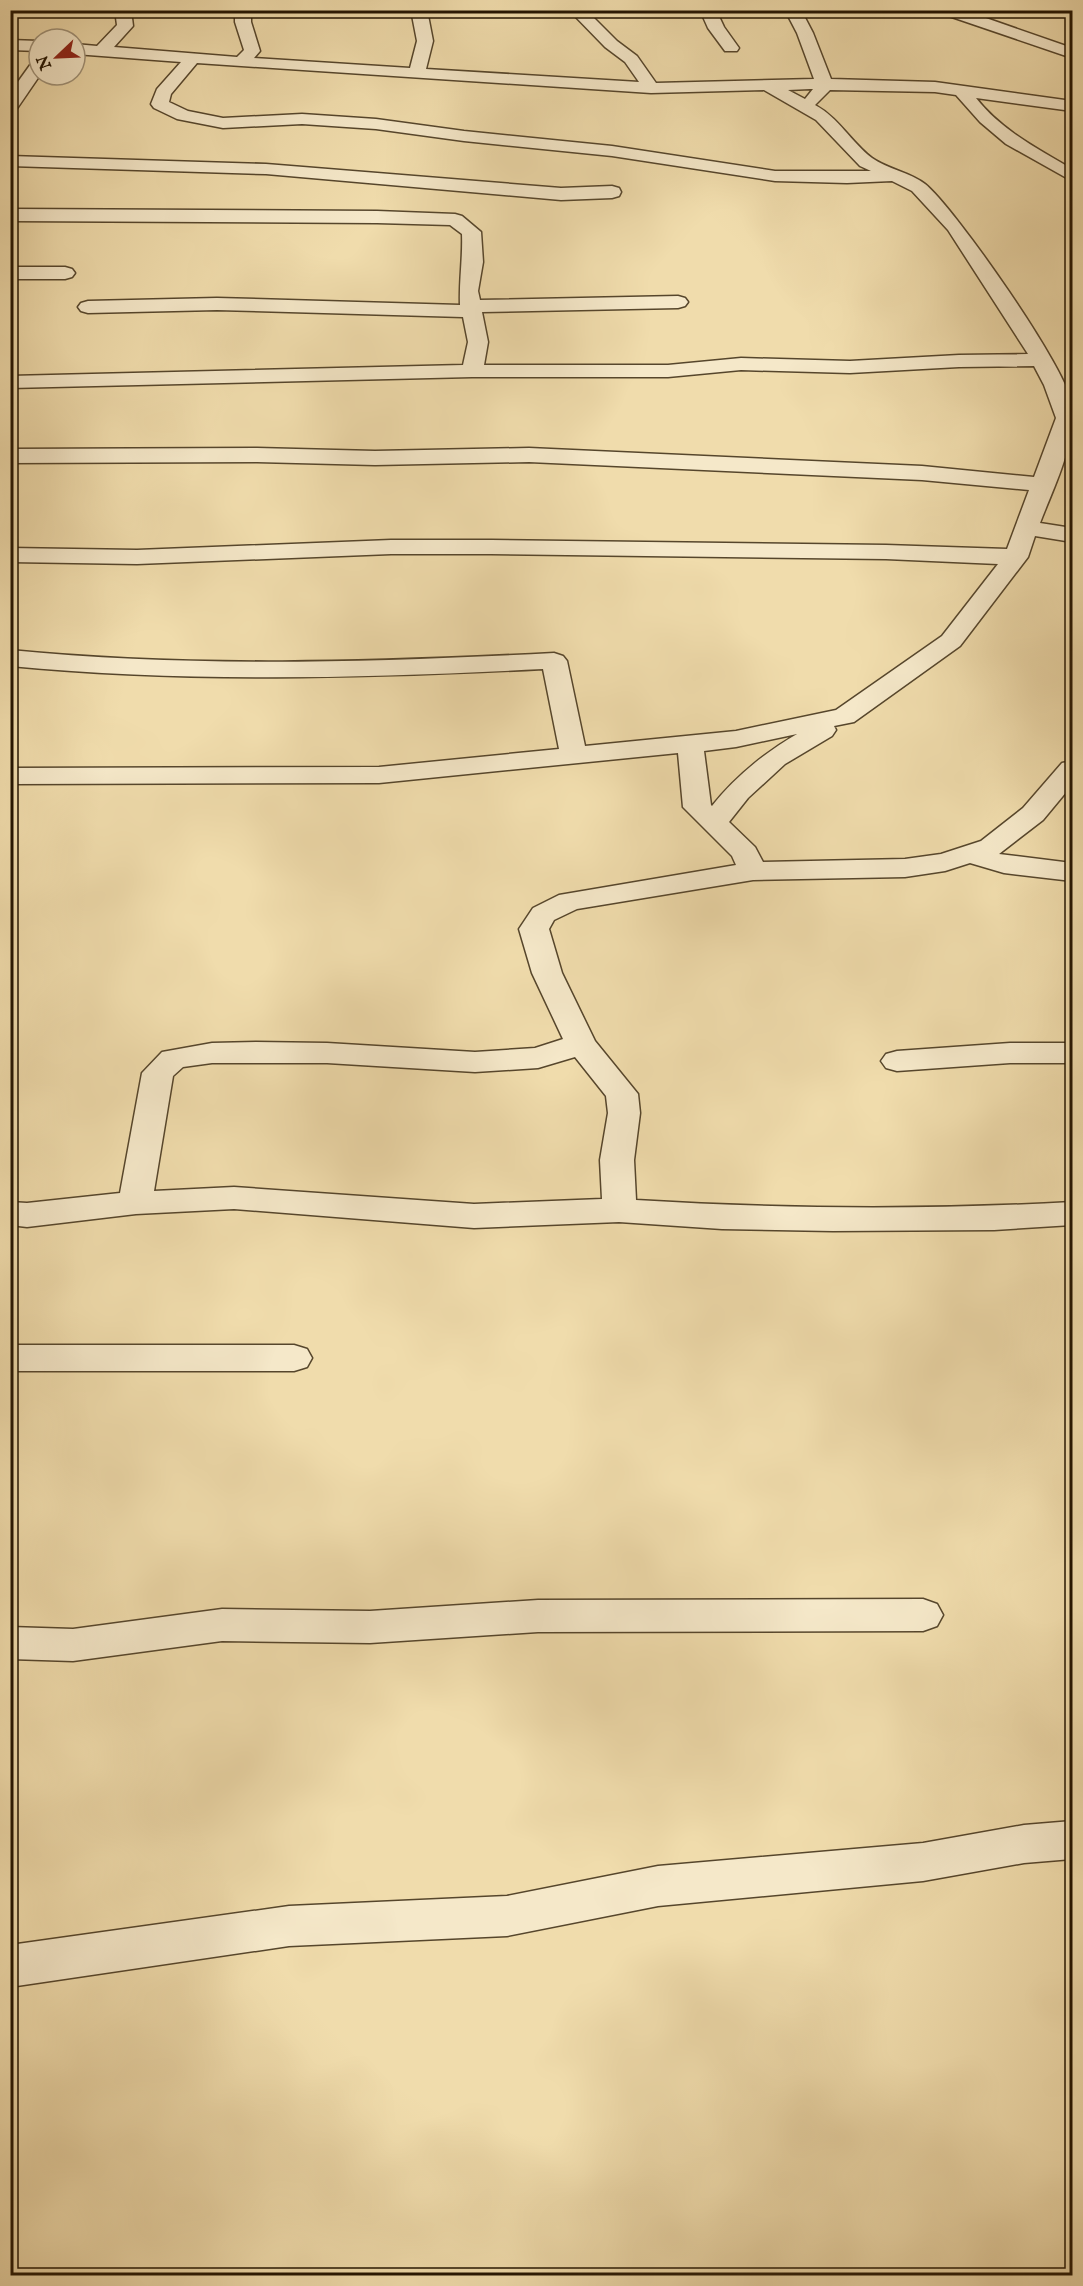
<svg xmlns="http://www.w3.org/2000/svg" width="1083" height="2286" font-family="'IM FELL English',serif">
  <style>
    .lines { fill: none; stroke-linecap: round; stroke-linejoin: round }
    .minor-casing { stroke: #56462c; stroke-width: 3 }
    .minor { fill: #f5e8c9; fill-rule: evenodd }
  </style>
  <rect width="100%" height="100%" fill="#f0dcac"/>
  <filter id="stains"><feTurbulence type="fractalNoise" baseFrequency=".00333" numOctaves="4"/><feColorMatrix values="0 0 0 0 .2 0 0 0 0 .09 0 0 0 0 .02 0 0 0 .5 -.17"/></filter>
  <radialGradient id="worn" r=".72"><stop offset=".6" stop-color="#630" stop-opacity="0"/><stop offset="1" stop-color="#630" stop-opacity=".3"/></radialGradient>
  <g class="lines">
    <g class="minor-casing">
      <g id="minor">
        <path d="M 115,10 L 131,10 L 133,26 L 114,47 L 237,57 L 244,50 L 235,22 L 235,10 L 251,10 L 251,22 L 260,51 L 254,58 L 410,68 L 417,41 L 411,10 L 427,10 L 433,41 L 426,69 L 639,82 L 625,62 L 605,47 L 569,10 L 586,10 L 617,41 L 637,56 L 656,83 L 814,79 L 797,33 L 785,10 L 801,10 L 813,33 L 831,79 L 935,82 L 1072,101 L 1072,111 L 976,98 C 1001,130 1038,149 1072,169 L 1072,181 L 1006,144 L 980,122 L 956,95 L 935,92 L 830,90 L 815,105 C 839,118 851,142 872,158 C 887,169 910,172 925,184 C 954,207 1071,374 1072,406 C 1075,447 1054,486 1040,523 L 1072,528 L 1072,542 L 1035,536 L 1028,557 L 960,646 L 854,722 L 834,726 L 836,730 L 832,736 L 785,764 L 748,798 L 729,822 L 755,847 L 763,862 L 905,859 L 941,854 L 981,841 L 1023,808 L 1062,763 L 1072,761 L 1072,785 L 1043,820 L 999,854 L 1072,863 L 1072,881 L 1004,873 L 970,863 L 945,871 L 905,877 L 753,880 L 577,909 L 554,920 L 549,929 L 562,973 L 595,1041 L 638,1094 L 640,1113 L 634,1160 L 636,1200 C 781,1209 927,1210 1072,1202 L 1072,1225 L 994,1230 L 833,1231 L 722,1229 L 619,1222 L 474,1228 L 234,1209 L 136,1214 L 27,1227 L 10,1225 L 10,1202 L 27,1203 L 120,1193 L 142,1073 L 162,1052 L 212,1043 L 256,1042 L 327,1043 L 475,1052 L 535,1048 L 563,1039 L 532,973 L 519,929 L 533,908 L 559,895 L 736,865 L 732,856 L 683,807 L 678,753 L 379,783 L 10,784 L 10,768 L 379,767 L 559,749 L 543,669 C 366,678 187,683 10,666 L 10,650 C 191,668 374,662 554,653 L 563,656 L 567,661 L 585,746 L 736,731 L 836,710 L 942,636 L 998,564 L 886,559 L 491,554 L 391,554 L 137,564 L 10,562 L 10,548 L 137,550 L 391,540 L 491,540 L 886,545 L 1007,549 L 1029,490 L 922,480 L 529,462 L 375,465 L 257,462 L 10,463 L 10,449 L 257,448 L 375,451 L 529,448 L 922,466 L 1034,477 L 1056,418 L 1044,385 L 1034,366 L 959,367 L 850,373 L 741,370 L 668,377 L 472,377 L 10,388 L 10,376 L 463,365 L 468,342 L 463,317 L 217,310 L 88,313 L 81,311 L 78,307 L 81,303 L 88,301 L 217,298 L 460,305 C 459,281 463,258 462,234 L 450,225 L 377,223 L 10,221 L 10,209 L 377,211 L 455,214 L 462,216 L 481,232 L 483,262 L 478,291 L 480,300 L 678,296 L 685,298 L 688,302 L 685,306 L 678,308 L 482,312 L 488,342 L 484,365 L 668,365 L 741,358 L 850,361 L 959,355 L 1028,354 L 948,230 L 912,191 L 892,181 L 847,183 L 775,181 L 612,156 L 464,141 L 376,129 L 302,124 L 223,128 L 177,119 L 154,108 L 151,104 L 157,89 L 181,62 L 75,54 L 75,44 L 97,46 L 117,25 ZM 197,63 L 651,93 L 764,90 L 816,120 L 860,166 L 871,171 L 775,171 L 612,146 L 464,131 L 376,119 L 302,114 L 223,118 L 188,111 L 169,102 L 171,94 ZM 813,89 L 805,99 L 788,90 L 810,89 ZM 797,734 C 763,754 736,776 712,806 L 711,805 L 704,751 L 736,747 ZM 575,1057 L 606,1096 L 608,1113 L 600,1160 L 602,1199 L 474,1204 L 234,1187 L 154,1191 L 173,1076 L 183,1067 L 212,1063 L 327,1063 L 475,1072 L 538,1068 Z"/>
        <path d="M 700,10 L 716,10 L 724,27 L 739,48 L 737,51 L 725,51 L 708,28 Z"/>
        <path d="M 939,10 L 963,10 L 1072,48 L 1072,58 L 940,13 Z"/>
        <path d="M 10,40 L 39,41 L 39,51 L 10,50 Z"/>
        <path d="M 39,59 L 40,75 L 16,110 L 10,111 L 10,93 L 33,61 Z"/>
        <path d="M 10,156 L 266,164 L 561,188 L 612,186 L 619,188 L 621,192 L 619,196 L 612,198 L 561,200 L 266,174 L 10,166 Z"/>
        <path d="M 10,267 L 65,267 L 72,269 L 75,273 L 72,277 L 65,279 L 10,279 Z"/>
        <path d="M 1010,1043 L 1072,1043 L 1072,1063 L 1010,1063 L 897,1071 L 886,1068 L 881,1061 L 886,1054 L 897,1051 Z"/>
        <path d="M 10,1345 L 294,1345 L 307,1349 L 312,1358 L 307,1367 L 294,1371 L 10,1371 Z"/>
        <path d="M 923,1599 L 937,1604 L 943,1615 L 937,1626 L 923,1631 L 538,1632 L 370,1643 L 222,1641 L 73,1661 L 10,1659 L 10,1627 L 73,1629 L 222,1609 L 370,1611 L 538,1600 Z"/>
        <path d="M 1072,1821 L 1072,1859 L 1024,1863 L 923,1881 L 658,1906 L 507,1936 L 289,1946 L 10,1987 L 10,1945 L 289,1906 L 507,1896 L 658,1866 L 923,1843 L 1024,1825 Z"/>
      </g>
    </g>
    <use href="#minor" class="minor"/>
  </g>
  <rect width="1083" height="2286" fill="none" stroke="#f0dcac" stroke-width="36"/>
  <rect x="12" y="12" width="1059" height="2262" fill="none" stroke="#231401" stroke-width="3"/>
  <rect x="18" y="18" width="1047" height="2250" fill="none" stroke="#231401" stroke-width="1.5"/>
  <g transform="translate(57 57) rotate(247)"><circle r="28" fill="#f5e8c9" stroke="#a19379" stroke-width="1.5"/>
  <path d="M0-4.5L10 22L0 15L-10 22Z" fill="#8f2418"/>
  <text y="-9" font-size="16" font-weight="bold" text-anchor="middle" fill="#231401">N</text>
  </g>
  <rect width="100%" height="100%" filter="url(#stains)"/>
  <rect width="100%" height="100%" fill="url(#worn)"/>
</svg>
